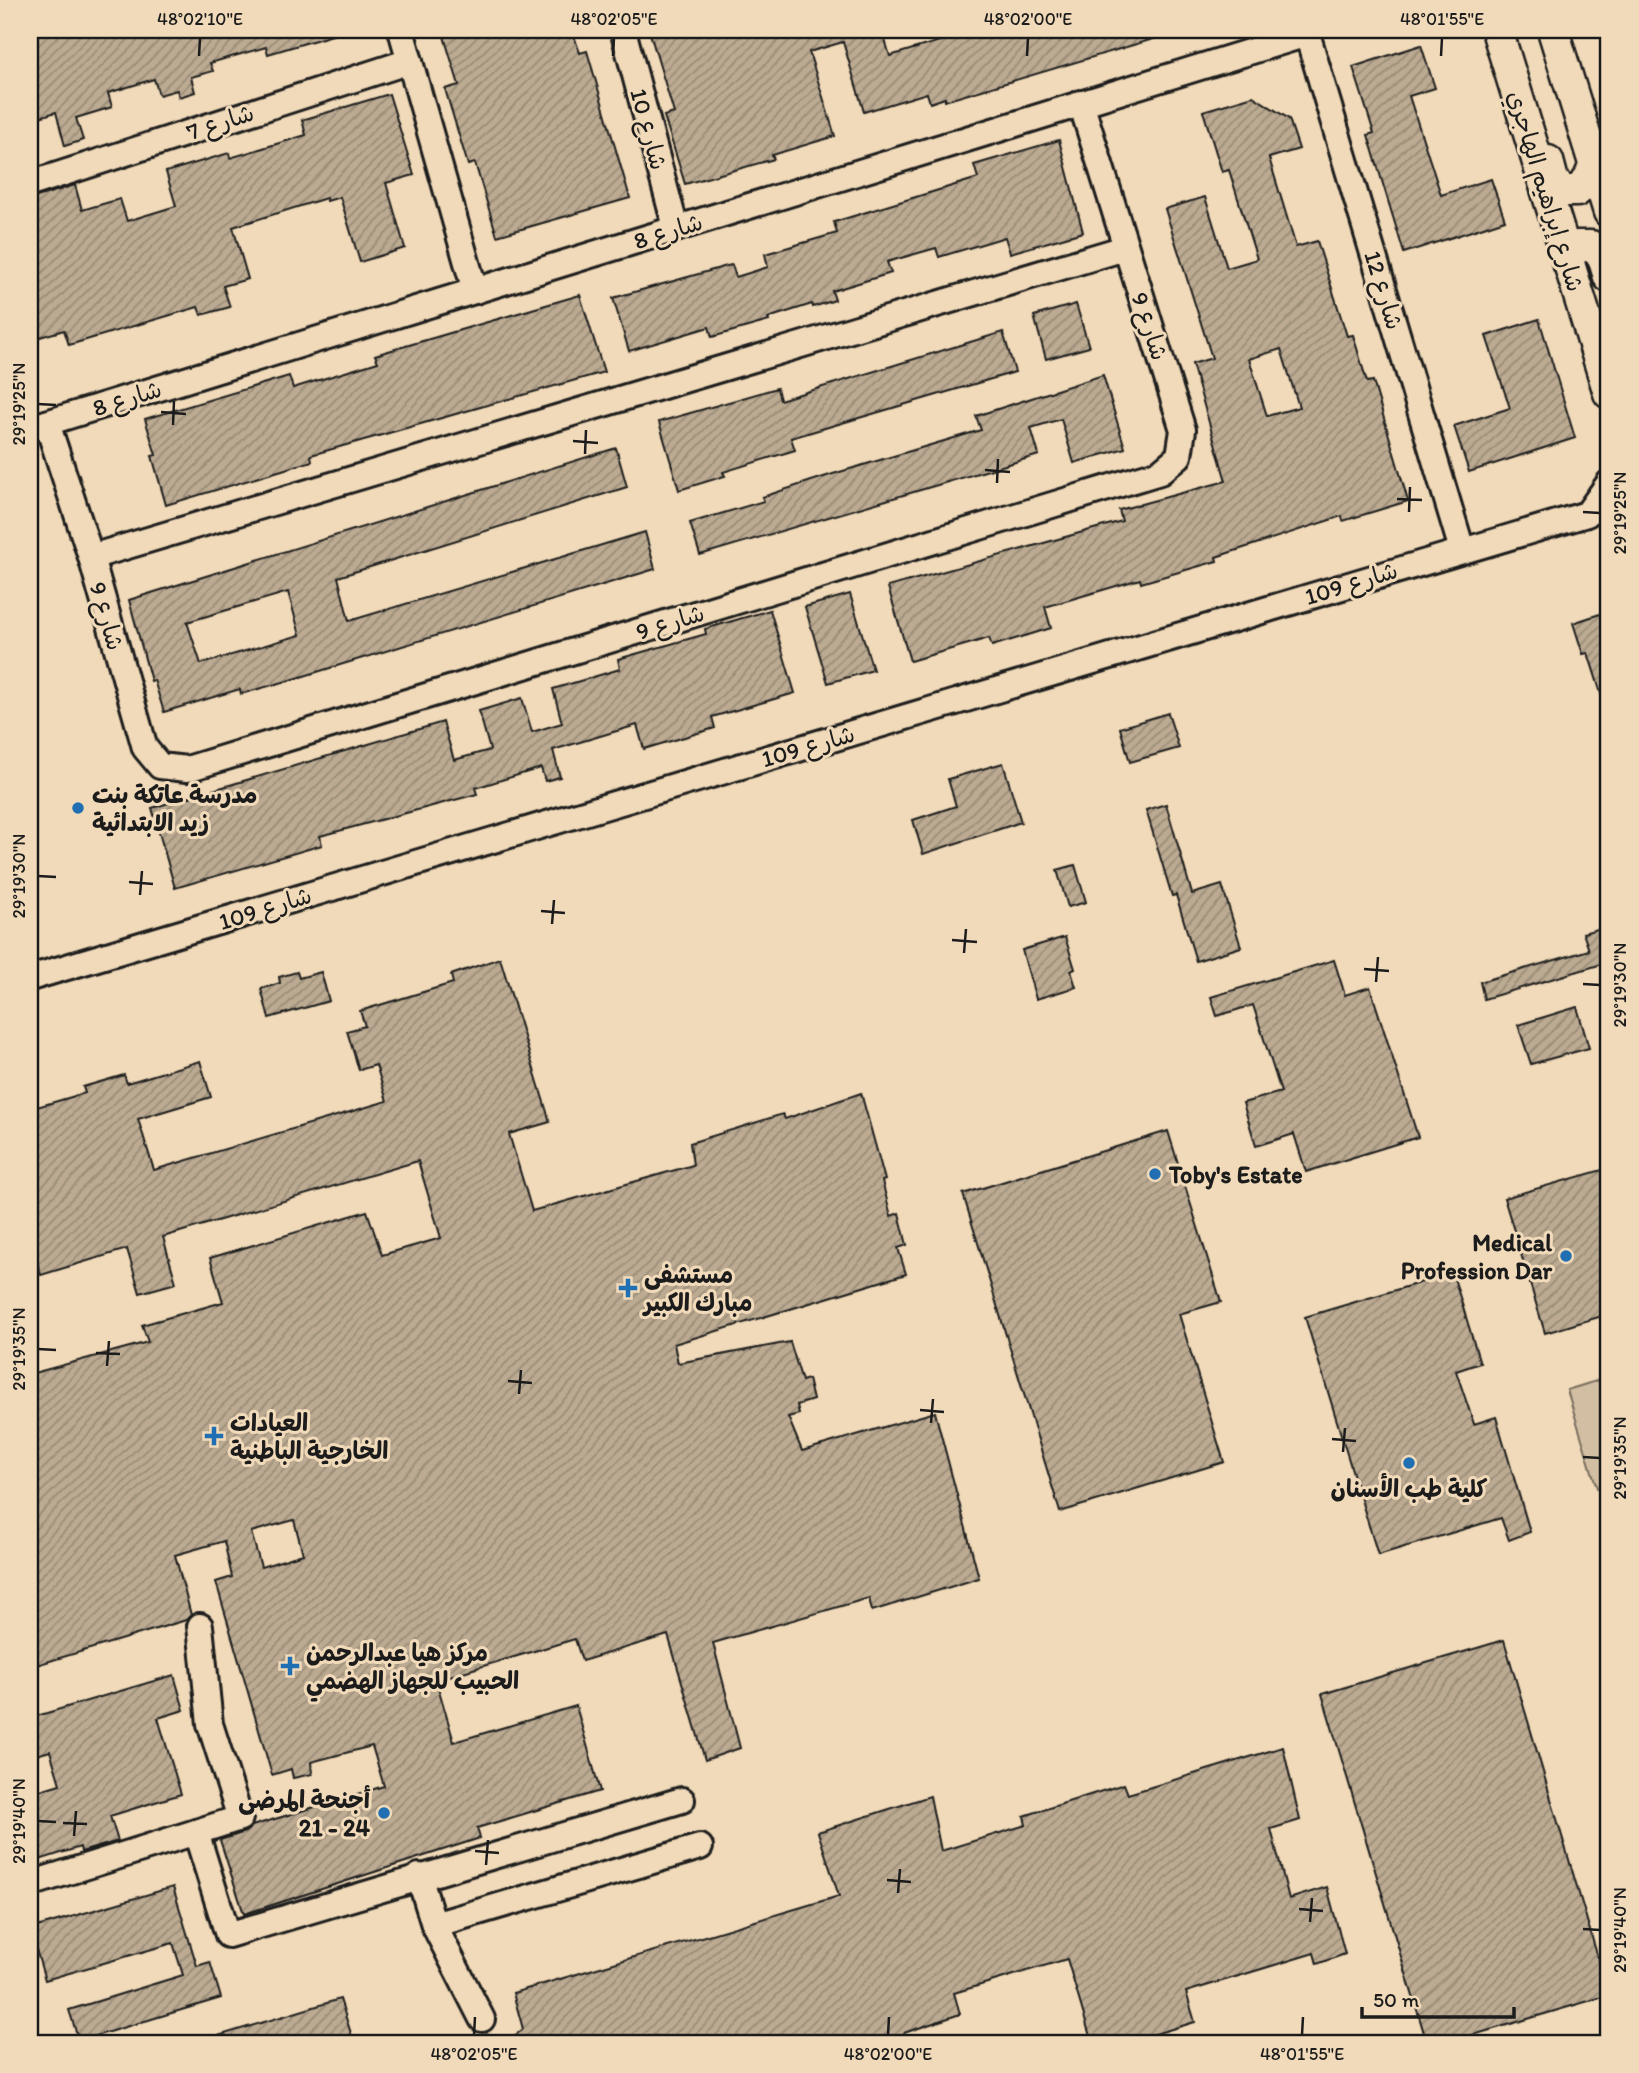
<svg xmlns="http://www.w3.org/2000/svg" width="1639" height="2073" font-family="Itim,'Playpen Sans Arabic',sans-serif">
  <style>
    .green { fill: #d2bea2; stroke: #776d5f; stroke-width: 2 }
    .building { fill: url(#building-hatch); stroke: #1c1c1c; stroke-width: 2; fill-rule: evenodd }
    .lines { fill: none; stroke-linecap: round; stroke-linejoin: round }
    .minor-casing { stroke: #1c1c1c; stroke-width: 30 }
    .major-casing { stroke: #1c1c1c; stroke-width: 35 }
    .minor { stroke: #f1dab9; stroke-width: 24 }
    .major { stroke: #f1dab9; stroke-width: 30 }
    .ticks { fill: none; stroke: #1c1c1c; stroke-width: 2.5 }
    .poi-dot { fill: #1f6fb2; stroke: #f1dab9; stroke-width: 2.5 }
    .labels { text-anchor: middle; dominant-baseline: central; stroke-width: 6; stroke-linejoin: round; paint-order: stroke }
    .street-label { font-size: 24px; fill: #1c1c1c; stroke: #f1dab9 }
    .poi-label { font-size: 24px; font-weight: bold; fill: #1c1c1c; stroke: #f1dab9; text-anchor: start }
    .neatline { fill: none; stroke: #1c1c1c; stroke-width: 2.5 }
    .ticks-label { font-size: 18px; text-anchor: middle; fill: #1c1c1c }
  </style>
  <defs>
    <pattern id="building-hatch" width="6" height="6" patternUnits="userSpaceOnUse" patternTransform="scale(1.75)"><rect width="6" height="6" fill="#bcab92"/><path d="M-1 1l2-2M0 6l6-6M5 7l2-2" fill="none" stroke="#988a76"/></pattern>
  </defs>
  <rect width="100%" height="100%" fill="#f1dab9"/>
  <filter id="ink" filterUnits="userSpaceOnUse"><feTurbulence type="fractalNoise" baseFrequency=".0143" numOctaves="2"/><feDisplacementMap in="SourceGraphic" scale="14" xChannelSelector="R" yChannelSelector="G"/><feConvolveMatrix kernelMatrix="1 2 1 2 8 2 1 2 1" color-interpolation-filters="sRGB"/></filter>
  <g filter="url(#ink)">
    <path class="green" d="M 1609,1377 L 1609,1484 L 1597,1488 L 1567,1390 Z"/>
    <g class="building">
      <path d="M 30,30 L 335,30 L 336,34 L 268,54 L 266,47 L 210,63 L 213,71 L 191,77 L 195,92 L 179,97 L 177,90 L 159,95 L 154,79 L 108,93 L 112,107 L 76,118 L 83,140 L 65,146 L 56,112 L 30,120 Z"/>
      <path d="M 442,30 L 572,30 L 580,53 L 587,51 L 630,198 L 497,236 L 475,163 L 468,165 L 445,89 L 459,85 Z"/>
      <path d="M 649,30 L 882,30 L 890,56 L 976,30 L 1169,30 L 1170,34 L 945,101 L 945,98 L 930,103 L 927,93 L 864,112 L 843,42 L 809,52 L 835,136 L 772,155 L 774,159 L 685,184 L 664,116 L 674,113 Z"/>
      <path d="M 1421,45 L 1435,88 L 1409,96 L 1441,195 L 1491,179 L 1505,220 L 1404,253 L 1368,135 L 1374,133 L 1353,67 Z"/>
      <path d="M 389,94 L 414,175 L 386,183 L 405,248 L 360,262 L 340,197 L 327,201 L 326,198 L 233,227 L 248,279 L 223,286 L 230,307 L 201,315 L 198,307 L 69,345 L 64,330 L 30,340 L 30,199 L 75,185 L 82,210 L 120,199 L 127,221 L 176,206 L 166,172 L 229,153 L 230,158 L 306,135 L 302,120 Z"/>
      <path d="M 1253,96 L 1289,119 L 1299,149 L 1269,158 L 1296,247 L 1317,241 L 1347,336 L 1353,335 L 1367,382 L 1373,381 L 1408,501 L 1343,521 L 1342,516 L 1216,557 L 1217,561 L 1141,583 L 1140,579 L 1045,607 L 1051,628 L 992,646 L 989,638 L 910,661 L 888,587 L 1122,521 L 1119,510 L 1226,481 L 1192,364 L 1212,358 L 1165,209 L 1205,197 L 1227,268 L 1257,259 L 1229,170 L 1222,172 L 1203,111 ZM 1281,349 L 1299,407 L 1267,416 L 1249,359 Z"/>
      <path d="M 1059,140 L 1083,232 L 1010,253 L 1005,237 L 939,257 L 936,248 L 887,262 L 891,273 L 832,291 L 835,300 L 813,307 L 812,304 L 768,318 L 769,321 L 712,337 L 709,327 L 629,351 L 613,298 L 727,266 L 732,265 L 736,277 L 768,267 L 765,254 L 837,233 L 834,222 L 978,178 L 974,165 Z"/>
      <path d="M 580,295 L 604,372 L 311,455 L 312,461 L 166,505 L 152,456 L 156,455 L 145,419 L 289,376 L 293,388 L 378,362 L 375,355 Z"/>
      <path d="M 1076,304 L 1089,347 L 1046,359 L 1034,316 Z"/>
      <path d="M 1539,319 L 1575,438 L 1469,472 L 1454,426 L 1510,408 L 1486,336 Z"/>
      <path d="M 1003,332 L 1015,372 L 791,438 L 795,450 L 723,472 L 725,476 L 679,490 L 659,422 L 777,388 L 780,400 Z"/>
      <path d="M 1103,375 L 1125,448 L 1074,463 L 1061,419 L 1031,428 L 1039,455 L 700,555 L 690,523 L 764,501 L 762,497 L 833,474 L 981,430 L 976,416 Z"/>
      <path d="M 616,448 L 627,487 L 338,577 L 349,621 L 645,532 L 655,569 L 294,679 L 241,694 L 240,689 L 164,712 L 154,680 L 151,681 L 129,600 ZM 288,592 L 300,635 L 201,664 L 187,622 Z"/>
      <path d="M 850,594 L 873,670 L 828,683 L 805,607 Z"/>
      <path d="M 770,610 L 795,693 L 712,717 L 715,728 L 644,749 L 637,725 L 553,750 L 560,777 L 545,781 L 541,768 L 475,788 L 477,794 L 320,836 L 322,845 L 175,888 L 152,808 L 443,722 L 454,760 L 490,750 L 479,711 L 522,698 L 532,732 L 562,723 L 553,689 L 620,669 L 618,659 L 706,634 L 705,629 Z"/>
      <path d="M 1609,611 L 1609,708 L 1606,709 L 1588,653 L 1583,654 L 1573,623 Z"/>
      <path d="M 1168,713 L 1179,748 L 1130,762 L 1120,728 Z"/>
      <path d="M 1003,763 L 1021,822 L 923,854 L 913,820 L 956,806 L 948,779 Z"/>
      <path d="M 1166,804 L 1192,894 L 1222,885 L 1241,947 L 1196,961 L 1176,895 L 1172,896 L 1146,810 Z"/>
      <path d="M 1075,865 L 1086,902 L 1068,907 L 1057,870 Z"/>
      <path d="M 1609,926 L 1609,962 L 1484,999 L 1480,982 L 1589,950 L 1583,933 Z"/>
      <path d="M 1065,937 L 1075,969 L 1071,971 L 1076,987 L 1036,999 L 1022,950 Z"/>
      <path d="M 500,958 L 550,1122 L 509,1134 L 532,1211 L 693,1165 L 690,1143 L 783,1114 L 785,1119 L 861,1093 L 885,1180 L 882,1181 L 891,1216 L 899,1213 L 907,1245 L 898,1248 L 906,1274 L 674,1344 L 678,1363 L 790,1342 L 802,1381 L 808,1379 L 813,1400 L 797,1405 L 799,1414 L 788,1417 L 802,1451 L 935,1412 L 979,1578 L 872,1611 L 869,1598 L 713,1643 L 740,1748 L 705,1760 L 668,1635 L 582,1661 L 575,1639 L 436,1680 L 454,1742 L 576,1706 L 600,1791 L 477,1828 L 480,1838 L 244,1914 L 220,1840 L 245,1832 L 252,1826 L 384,1786 L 372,1746 L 311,1762 L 312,1774 L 293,1778 L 291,1769 L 272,1775 L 216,1582 L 232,1577 L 224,1541 L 175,1555 L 191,1615 L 186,1620 L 30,1667 L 30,1374 L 148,1342 L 142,1325 L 223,1302 L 210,1258 L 367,1211 L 382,1255 L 441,1238 L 418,1161 L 163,1237 L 176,1283 L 140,1293 L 127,1249 L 41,1275 L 30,1239 L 30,1109 L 85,1093 L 83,1087 L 124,1075 L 127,1083 L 200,1061 L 211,1097 L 138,1119 L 154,1170 L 387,1101 L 376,1065 L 359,1070 L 347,1031 L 365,1026 L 360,1011 L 453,983 L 451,975 ZM 294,1520 L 303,1554 L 261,1567 L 251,1532 Z"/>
      <path d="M 1334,960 L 1345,995 L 1370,987 L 1418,1137 L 1306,1172 L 1294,1134 L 1256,1146 L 1243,1103 L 1281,1092 L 1253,1005 L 1217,1016 L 1211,997 Z"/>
      <path d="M 297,972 L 299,978 L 321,972 L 329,1001 L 269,1018 L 261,989 L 280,983 L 279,977 Z"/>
      <path d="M 1577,1007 L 1589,1048 L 1531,1064 L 1518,1025 Z"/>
      <path d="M 1168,1131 L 1221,1302 L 1179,1314 L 1224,1462 L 1060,1512 L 963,1194 Z"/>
      <path d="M 1609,1168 L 1609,1314 L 1545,1333 L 1504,1198 Z"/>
      <path d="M 1451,1268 L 1480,1363 L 1456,1371 L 1474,1424 L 1496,1417 L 1530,1532 L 1509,1540 L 1501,1518 L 1378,1555 L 1305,1317 L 1429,1280 L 1428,1275 Z"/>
      <path d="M 1504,1640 L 1609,1995 L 1446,2043 L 1427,2043 L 1322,1694 Z"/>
      <path d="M 174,1675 L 184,1710 L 158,1718 L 181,1794 L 110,1816 L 118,1841 L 81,1852 L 80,1847 L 30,1863 L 30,1793 L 60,1784 L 50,1751 L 30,1757 L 30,1718 Z"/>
      <path d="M 1283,1747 L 1300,1820 L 1271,1829 L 1289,1899 L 1327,1887 L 1345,1954 L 1317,1964 L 1314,1953 L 1186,1992 L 1195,2022 L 1125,2043 L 1092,2043 L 1067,1959 L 954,1993 L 960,2014 L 904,2033 L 907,2043 L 659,2043 L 657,2036 L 632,2043 L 506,2043 L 523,2029 L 513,1993 L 839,1896 L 818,1832 L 930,1796 L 941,1851 L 1026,1825 L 1024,1816 L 1124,1784 L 1128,1794 Z"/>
      <path d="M 173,1887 L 197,1966 L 210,1962 L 221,1998 L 79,2041 L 69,2010 L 183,1975 L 173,1943 L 45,1980 L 30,1929 Z"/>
      <path d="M 340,1999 L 354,2043 L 208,2043 L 208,2039 Z"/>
    </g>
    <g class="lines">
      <g class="minor-casing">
        <g id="minor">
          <path d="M 401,30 L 475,291"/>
          <path d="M 623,30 L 676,229"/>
          <path d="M 1306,30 L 1462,550"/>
          <path d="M 30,184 L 410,61"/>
          <path d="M 47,423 L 91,557 L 145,748 L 160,766 L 187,769 L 1160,472 L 1179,456 L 1183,430 L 1081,103"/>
          <path d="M 30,428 L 1307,34"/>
          <path d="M 91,557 L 1125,248"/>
          <path d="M 30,978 L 1587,514 L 1609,483"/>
          <path d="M 200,1626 L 210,1724 L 240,1818 L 196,1832 L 228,1935 L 682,1800"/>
          <path d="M 419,1876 L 434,1925 L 482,2019"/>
          <path d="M 30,1884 L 196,1832"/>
          <path d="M 434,1925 L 700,1847"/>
        </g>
      </g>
      <g class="major-casing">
        <g id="major">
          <path d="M 1497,30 L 1609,393"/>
          <path d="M 1553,30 L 1609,212"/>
          <path d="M 1548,161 L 1553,180 L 1562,191 L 1577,191 L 1588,181 L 1595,164"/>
          <path d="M 1567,261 L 1577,246 L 1591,246 L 1602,254 L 1609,277"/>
        </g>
      </g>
      <use href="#minor" class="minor"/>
      <use href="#major" class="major"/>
    </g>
  </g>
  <path class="ticks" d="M 199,56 L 200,38M 613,56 L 614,38M 1027,56 L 1028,38M 1441,56 L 1442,38M 38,404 L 56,405M 161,412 L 186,414M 173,425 L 174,401M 573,441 L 598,443M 585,454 L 586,430M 985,470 L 1010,472M 997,483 L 998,459M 1397,499 L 1422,500M 1409,512 L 1410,487M 1583,512 L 1600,513M 38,876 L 56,877M 129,882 L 153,884M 140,895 L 142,871M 541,911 L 565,913M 552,924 L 554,900M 952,940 L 977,942M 964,953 L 966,929M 1364,969 L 1389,971M 1376,982 L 1378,957M 1583,984 L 1600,985M 38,1349 L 56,1350M 96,1353 L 120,1354M 107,1366 L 109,1341M 508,1381 L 532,1383M 519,1394 L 521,1370M 920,1410 L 944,1412M 931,1423 L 933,1399M 1332,1439 L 1356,1441M 1343,1452 L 1345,1428M 1583,1457 L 1600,1458M 38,1821 L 56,1822M 63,1823 L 87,1824M 74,1836 L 76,1811M 475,1851 L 499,1853M 486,1865 L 488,1840M 887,1880 L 911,1882M 898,1893 L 900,1869M 1299,1909 L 1323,1911M 1310,1922 L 1312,1898M 1583,1929 L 1600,1930M 474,2035 L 475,2017M 888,2035 L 889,2017M 1302,2035 L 1303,2017"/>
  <g class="poi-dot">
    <circle cx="78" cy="808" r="7"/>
    <circle cx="1155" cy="1174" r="7"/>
    <circle cx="1566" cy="1256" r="7"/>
    <path d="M624.5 1277.5h7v7h7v7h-7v7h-7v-7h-7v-7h7z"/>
    <path d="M210.5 1425.5h7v7h7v7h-7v7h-7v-7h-7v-7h7z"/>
    <circle cx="1409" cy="1463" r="7"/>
    <path d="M286.5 1655.5h7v7h7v7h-7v7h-7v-7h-7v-7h7z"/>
    <circle cx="384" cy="1813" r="7"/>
  </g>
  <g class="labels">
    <g class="street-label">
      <text transform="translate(220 122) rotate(-18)">شارع 7</text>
      <text transform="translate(649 129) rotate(75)">شارع 10</text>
      <text transform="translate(1546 191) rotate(73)">شارع إبراهيم الهاجري</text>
      <text transform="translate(668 231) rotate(-17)">شارع 8</text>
      <text transform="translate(1384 290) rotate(73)">شارع 12</text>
      <text transform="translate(1150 326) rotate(72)">شارع 9</text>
      <text transform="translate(127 398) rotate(-17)">شارع 8</text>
      <text transform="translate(1351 583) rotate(-17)">شارع 109</text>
      <text transform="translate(107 616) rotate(74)">شارع 9</text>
      <text transform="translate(670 622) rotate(-17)">شارع 9</text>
      <text transform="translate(808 746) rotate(-16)">شارع 109</text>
      <text transform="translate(265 908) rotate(-17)">شارع 109</text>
    </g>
    <g class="poi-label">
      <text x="92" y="794">مدرسة عاتكة بنت<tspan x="92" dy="28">زيد الابتدائية</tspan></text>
      <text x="1169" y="1174">Toby's Estate</text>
      <text x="1552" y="1242" text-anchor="end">Medical<tspan x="1552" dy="28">Profession Dar</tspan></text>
      <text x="644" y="1274">مستشفى<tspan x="644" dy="28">مبارك الكبير</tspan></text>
      <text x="230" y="1422">العيادات<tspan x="230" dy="28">الخارجية الباطنية</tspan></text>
      <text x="1409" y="1488" text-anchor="middle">كلية طب الأسنان</text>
      <text x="306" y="1652">مركز هيا عبدالرحمن<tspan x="306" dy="28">الحبيب للجهاز الهضمي</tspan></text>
      <text x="370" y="1799" text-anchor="end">أجنحة المرضى<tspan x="370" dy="28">21 - 24</tspan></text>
    </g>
  </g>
  <rect width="1639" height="2073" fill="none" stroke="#f1dab9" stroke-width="77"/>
  <path d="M1362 2007v10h152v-10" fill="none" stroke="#1c1c1c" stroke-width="3.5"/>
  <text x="1373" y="2007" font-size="21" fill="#1c1c1c" stroke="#f1dab9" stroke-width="5" paint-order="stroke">50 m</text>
  <rect x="38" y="38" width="1562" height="1997" class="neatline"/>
  <g class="ticks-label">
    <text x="200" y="25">48°02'10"E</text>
    <text x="614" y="25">48°02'05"E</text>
    <text x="1028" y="25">48°02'00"E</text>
    <text x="1442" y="25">48°01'55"E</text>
    <text transform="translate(19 404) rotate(-90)" y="6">29°19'25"N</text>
    <text transform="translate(1620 513) rotate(-90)" y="6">29°19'25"N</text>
    <text transform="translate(19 876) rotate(-90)" y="6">29°19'30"N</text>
    <text transform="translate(1620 985) rotate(-90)" y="6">29°19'30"N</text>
    <text transform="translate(19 1349) rotate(-90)" y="6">29°19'35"N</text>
    <text transform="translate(1620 1458) rotate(-90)" y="6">29°19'35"N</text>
    <text transform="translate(19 1821) rotate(-90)" y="6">29°19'40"N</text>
    <text transform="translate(1620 1930) rotate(-90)" y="6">29°19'40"N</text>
    <text x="474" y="2060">48°02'05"E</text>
    <text x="888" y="2060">48°02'00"E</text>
    <text x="1302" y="2060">48°01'55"E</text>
  </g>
</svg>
